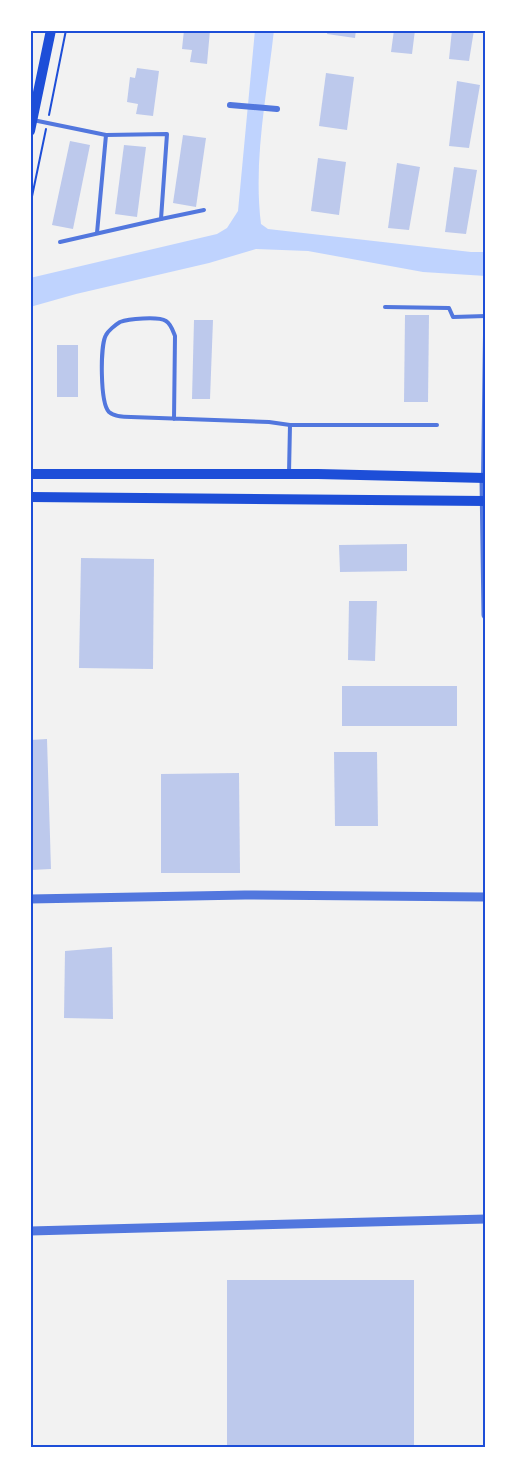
<svg xmlns="http://www.w3.org/2000/svg" width="516" height="1477" font-family="Signika,sans-serif">
  <style>
    .water { fill: #bfd3fe }
    .building { fill: #bdc9ec }
    .lines { fill: none; stroke-linecap: round; stroke-linejoin: round }
    .path { stroke: #1d4ed8; stroke-width: 2 }
    .service { stroke: #5277de; stroke-width: 4 }
    .minor { stroke: #5277de; stroke-width: 6 }
    .tertiary { stroke: #5277de; stroke-width: 9 }
    .secondary { stroke: #1d4ed8; stroke-width: 10 }
    .neatline { fill: none; stroke: #1d4ed8; stroke-width: 2 }
  </style>
  <rect width="100%" height="100%" fill="#f2f2f2"/>
  <path class="water" d="M 255,30 L 274,30 C 267,94 253,161 261,224 L 268,229 L 471,252 L 486,252 L 486,276 L 423,272 L 308,251 L 256,249 L 209,263 L 76,294 L 30,307 L 30,278 L 217,234 L 227,228 L 238,211 Z"/>
  <g class="building">
    <path d="M 184,30 L 210,30 L 207,64 L 190,62 L 192,50 L 182,49 Z"/>
    <path d="M 328,30 L 356,30 L 355,38 L 327,34 Z"/>
    <path d="M 394,30 L 415,30 L 412,54 L 391,52 Z"/>
    <path d="M 452,30 L 474,30 L 469,61 L 449,59 Z"/>
    <path d="M 137,68 L 159,71 L 153,116 L 136,114 L 138,104 L 127,102 L 130,77 L 135,78 Z"/>
    <path d="M 326,73 L 354,77 L 347,130 L 319,126 Z"/>
    <path d="M 457,81 L 480,85 L 469,148 L 449,146 Z"/>
    <path d="M 183,135 L 206,138 L 196,207 L 173,203 Z"/>
    <path d="M 70,141 L 90,145 L 73,229 L 52,225 Z"/>
    <path d="M 124,145 L 146,147 L 137,217 L 115,214 Z"/>
    <path d="M 318,158 L 346,162 L 339,215 L 311,211 Z"/>
    <path d="M 397,163 L 420,167 L 409,230 L 388,228 Z"/>
    <path d="M 454,167 L 477,170 L 466,234 L 445,232 Z"/>
    <path d="M 405,315 L 429,315 L 428,402 L 404,402 Z"/>
    <path d="M 194,320 L 213,320 L 210,399 L 192,399 Z"/>
    <rect x="57" y="345" width="21" height="52"/>
    <path d="M 407,544 L 407,571 L 340,572 L 339,545 Z"/>
    <path d="M 81,558 L 154,559 L 153,669 L 79,668 Z"/>
    <path d="M 349,601 L 377,601 L 375,661 L 348,660 Z"/>
    <rect x="342" y="686" width="115" height="40"/>
    <path d="M 47,739 L 51,869 L 31,870 L 30,740 Z"/>
    <path d="M 334,752 L 377,752 L 378,826 L 335,826 Z"/>
    <path d="M 239,773 L 240,873 L 161,873 L 161,774 Z"/>
    <path d="M 112,947 L 113,1019 L 64,1018 L 65,951 Z"/>
    <rect x="227" y="1280" width="187" height="167"/>
  </g>
  <g class="lines">
    <g class="path">
      <path d="M 49,115 L 66,30"/>
      <path d="M 30,206 L 46,129"/>
    </g>
    <g class="service">
      <path d="M 33,120 L 106,135 L 167,134 L 161,219 L 60,242"/>
      <path d="M 161,219 L 204,210"/>
      <path d="M 97,233 L 106,135"/>
      <path d="M 385,307 L 449,308 L 453,317 L 486,316"/>
      <path d="M 174,419 L 175,336 C 173,331 171,324 166,321 C 158,316 128,319 120,322 C 115,325 108,331 106,335 C 100,345 100,403 109,412 C 115,417 124,417 131,417 L 269,422 L 290,425 L 437,425"/>
      <path d="M 289,473 L 290,425"/>
    </g>
    <g class="minor">
      <path d="M 230,105 L 277,109"/>
      <path d="M 484,478 L 486,335"/>
    </g>
    <g class="tertiary">
      <path d="M 484,478 L 486,615"/>
      <path d="M 30,899 L 245,895 L 486,897"/>
      <path d="M 30,1231 L 486,1219"/>
    </g>
    <g class="secondary">
      <path d="M 30,131 L 51,30"/>
      <path d="M 30,474 L 318,474 L 486,478"/>
      <path d="M 30,497 L 486,501"/>
    </g>
  </g>
  <rect width="516" height="1477" fill="none" stroke="#ffffff" stroke-width="63"/>
  <rect x="32" y="32" width="452" height="1414" class="neatline"/>
</svg>
